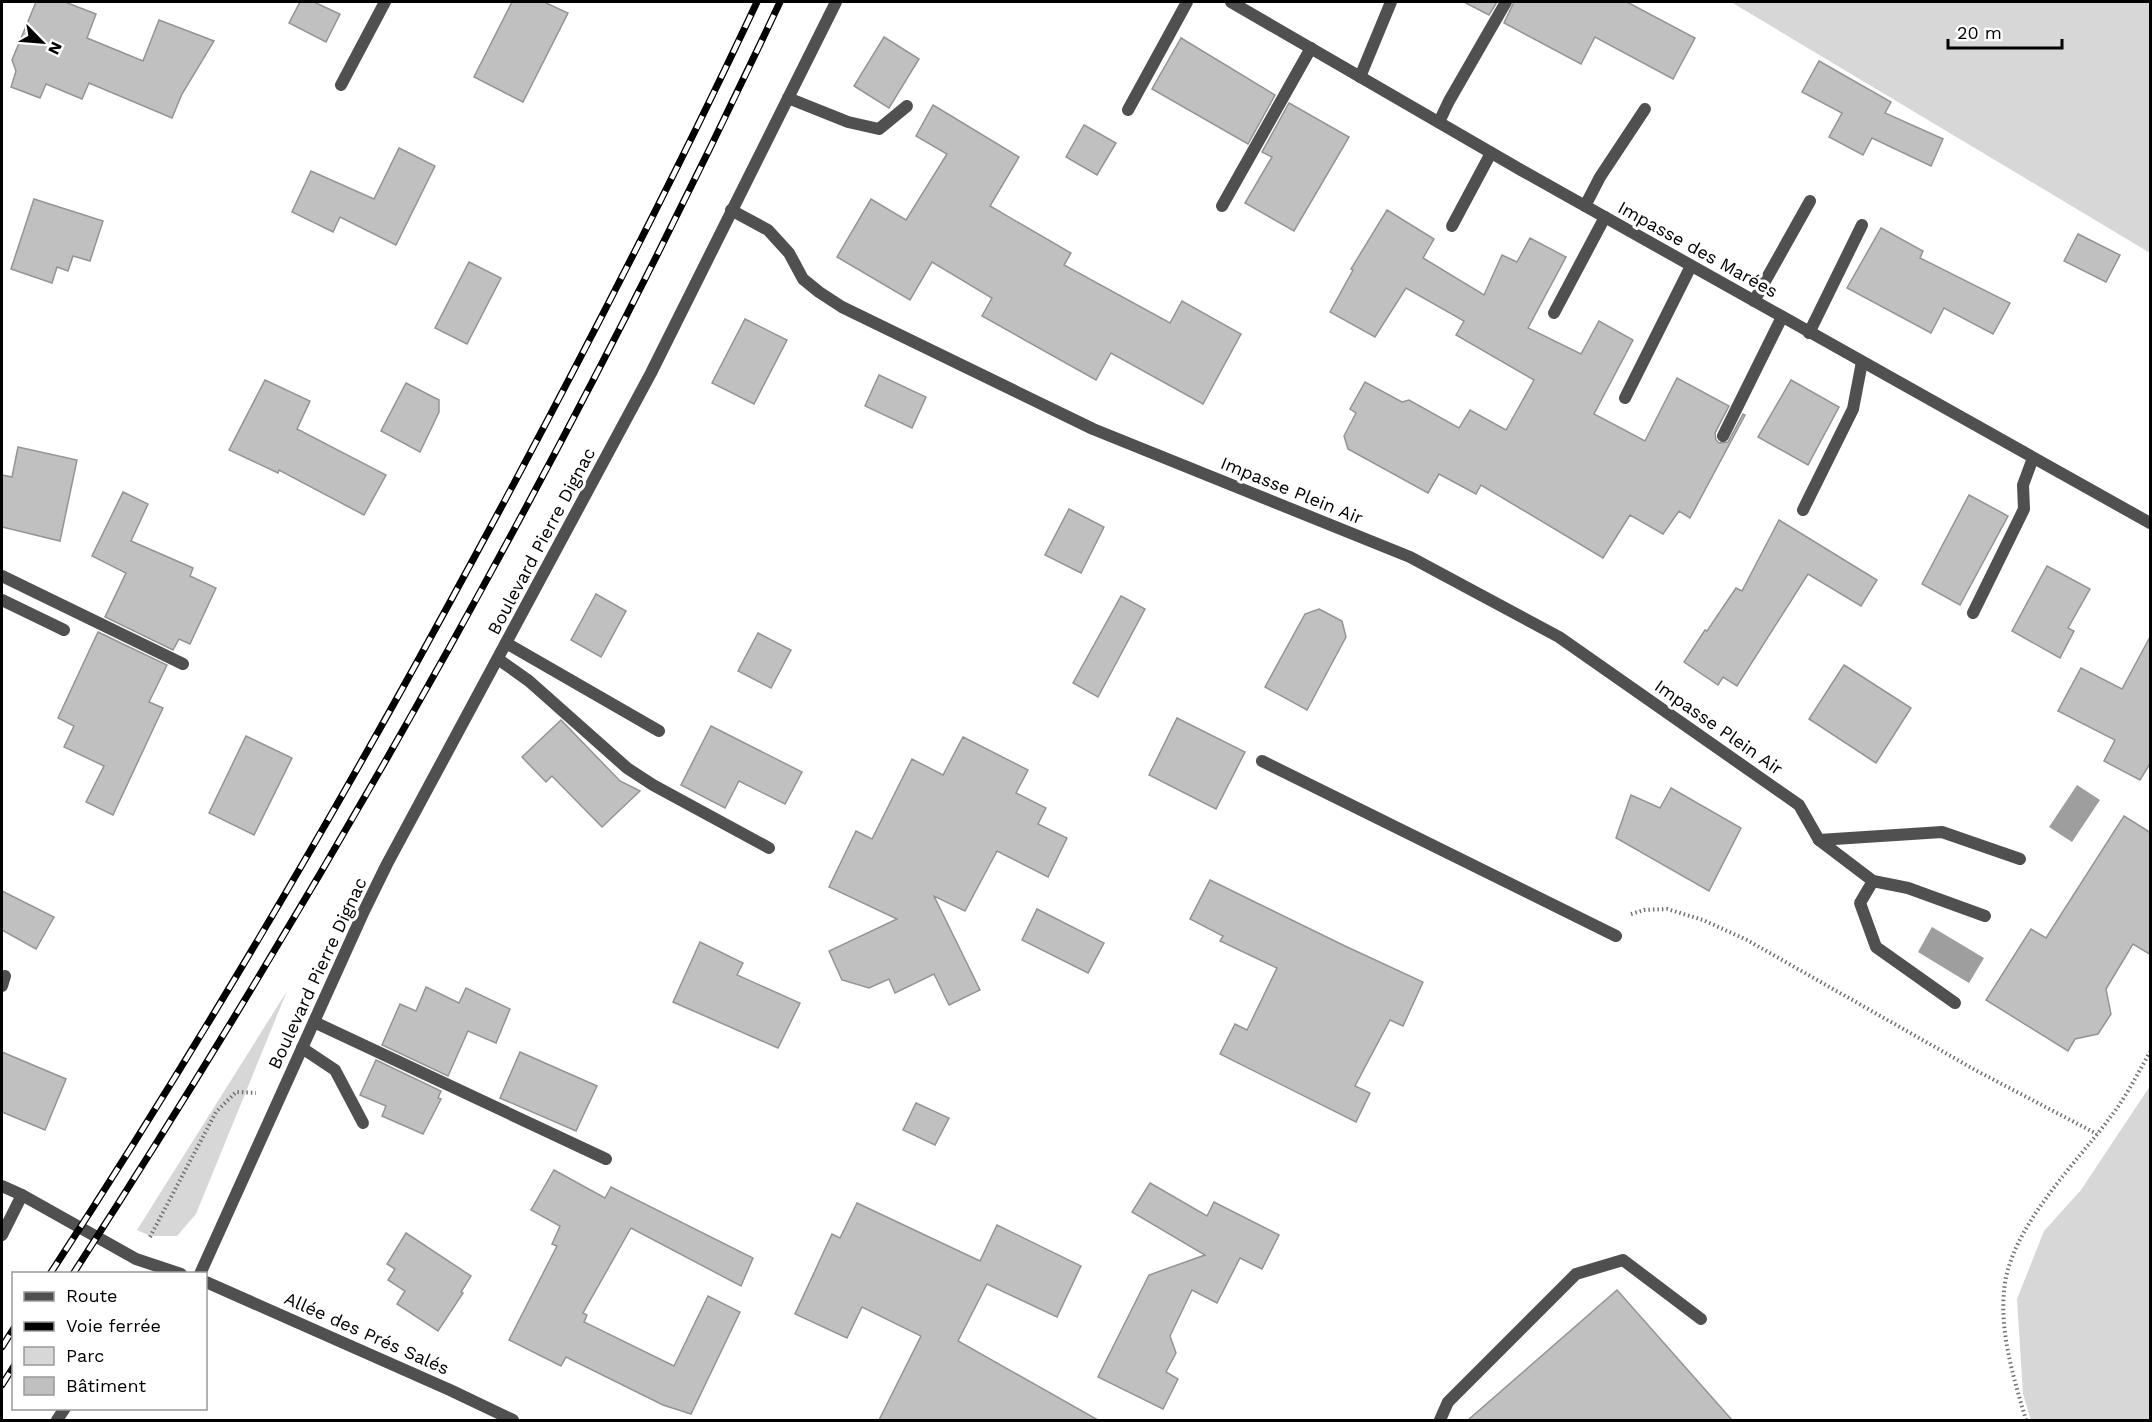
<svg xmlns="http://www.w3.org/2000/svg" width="2152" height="1422" font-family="'Work Sans',sans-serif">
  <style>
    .green { fill: #d7d7d7 }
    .water { fill: #9e9e9e }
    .building { fill: #c0c0c0; stroke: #949494; stroke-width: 1.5 }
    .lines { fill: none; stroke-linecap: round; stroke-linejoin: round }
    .path { stroke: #727272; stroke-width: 4; stroke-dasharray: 1.5 3; stroke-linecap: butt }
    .service { stroke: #505050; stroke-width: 12 }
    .minor { stroke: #505050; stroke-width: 12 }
    .rail-casing { stroke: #000; stroke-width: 7 }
    .rail { stroke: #fff; stroke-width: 4.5; stroke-dasharray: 14; stroke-linecap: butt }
    .labels { text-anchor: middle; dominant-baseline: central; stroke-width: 6; stroke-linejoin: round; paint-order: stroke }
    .street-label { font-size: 18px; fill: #000; stroke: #fff }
  </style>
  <rect width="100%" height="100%" fill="#fff"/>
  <g class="green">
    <path d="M 1731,2 L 2150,2 L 2150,253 Z"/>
    <path d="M 287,991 L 196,1214 L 177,1236 L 150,1236 L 137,1230 Z"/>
    <path d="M 2150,1086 L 2150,1420 L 2031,1420 L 2023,1394 L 2017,1299 L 2044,1231 L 2081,1190 Z"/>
  </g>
  <g class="water">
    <path d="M 2077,785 L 2100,800 L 2072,842 L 2049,827 Z"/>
    <path d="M 1932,927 L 1984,958 L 1969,983 L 1918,952 Z"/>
  </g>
  <g class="building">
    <path d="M 36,2 L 65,2 L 96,14 L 87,38 L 143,61 L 159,20 L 214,41 L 182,94 L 172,118 L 89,83 L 82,99 L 46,84 L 40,98 L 11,87 L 16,71 L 12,60 Z"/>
    <path d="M 300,2 L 314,2 L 340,14 L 326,42 L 289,23 Z"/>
    <path d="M 512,2 L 544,2 L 568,13 L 523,102 L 474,77 Z"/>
    <path d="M 1464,2 L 1497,2 L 1489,15 Z"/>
    <path d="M 1514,2 L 1627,2 L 1695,38 L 1673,79 L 1595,37 L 1581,64 L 1504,23 Z"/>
    <path d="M 884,37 L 919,59 L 889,108 L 854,86 Z"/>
    <path d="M 1181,38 L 1275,95 L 1248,144 L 1152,89 Z"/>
    <path d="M 1819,61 L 1891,102 L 1885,113 L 1943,139 L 1931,166 L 1872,138 L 1863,155 L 1829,137 L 1842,113 L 1802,92 Z"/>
    <path d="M 1289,103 L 1349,137 L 1294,231 L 1245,203 L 1272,157 L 1262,152 Z"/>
    <path d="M 933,105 L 1019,157 L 990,206 L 1071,253 L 1064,265 L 1170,323 L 1182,301 L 1241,334 L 1203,404 L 1111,353 L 1096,380 L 982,316 L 992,298 L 932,262 L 910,300 L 837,257 L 871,199 L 906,220 L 947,154 L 916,136 Z"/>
    <path d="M 1084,125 L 1116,143 L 1097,175 L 1066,157 Z"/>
    <path d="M 399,148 L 435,166 L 396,245 L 340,217 L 333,232 L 292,212 L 311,171 L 374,199 Z"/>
    <path d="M 34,199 L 103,221 L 90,261 L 73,256 L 68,271 L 57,267 L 52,283 L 11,269 Z"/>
    <path d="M 1387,210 L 1434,239 L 1423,258 L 1484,295 L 1502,255 L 1517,262 L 1530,238 L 1566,257 L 1528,328 L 1581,354 L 1599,321 L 1633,340 L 1594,414 L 1645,441 L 1677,378 L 1729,406 L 1715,433 L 1716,440 L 1719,443 L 1728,442 L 1743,414 L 1745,415 L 1690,518 L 1679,511 L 1663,534 L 1630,515 L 1603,558 L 1481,485 L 1476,494 L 1439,474 L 1428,493 L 1348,449 L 1344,436 L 1356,413 L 1350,409 L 1365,382 L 1402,402 L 1409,400 L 1459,428 L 1470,410 L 1506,430 L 1534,380 L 1456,335 L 1464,321 L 1406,288 L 1375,337 L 1330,312 L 1353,270 L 1351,269 Z"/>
    <path d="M 1881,228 L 1923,251 L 1920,258 L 2010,303 L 1993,334 L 1944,308 L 1931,333 L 1847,288 Z"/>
    <path d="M 2078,234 L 2120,255 L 2106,282 L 2064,261 Z"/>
    <path d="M 469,262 L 501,278 L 467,344 L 435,328 Z"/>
    <path d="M 745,319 L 787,340 L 754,404 L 712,383 Z"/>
    <path d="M 879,375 L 926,397 L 912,428 L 865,406 Z"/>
    <path d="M 265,380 L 310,401 L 297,429 L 386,475 L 364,515 L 279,470 L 278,473 L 229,450 Z"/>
    <path d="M 1791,380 L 1839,407 L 1808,465 L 1758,437 Z"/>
    <path d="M 406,383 L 439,400 L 439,412 L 420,452 L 381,431 Z"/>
    <path d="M 18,447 L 77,460 L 60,541 L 2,527 L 2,475 L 12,477 Z"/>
    <path d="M 123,492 L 148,504 L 131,541 L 193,568 L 190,576 L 216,588 L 190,644 L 179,639 L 173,650 L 105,617 L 126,573 L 92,556 Z"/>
    <path d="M 1969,495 L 2008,516 L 1960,605 L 1922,584 Z"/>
    <path d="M 1069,509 L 1104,527 L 1081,573 L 1045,555 Z"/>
    <path d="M 1779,520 L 1877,580 L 1861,606 L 1808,574 L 1737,686 L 1723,677 L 1718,685 L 1684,662 L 1705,630 L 1707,631 L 1736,588 L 1742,591 Z"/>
    <path d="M 2047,566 L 2090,589 L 2068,628 L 2074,631 L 2060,658 L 2012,631 Z"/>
    <path d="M 596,594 L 626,611 L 601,657 L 571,640 Z"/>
    <path d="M 1121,596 L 1145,609 L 1098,697 L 1073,683 Z"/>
    <path d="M 1319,609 L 1342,621 L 1346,637 L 1307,710 L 1265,687 L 1305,614 Z"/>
    <path d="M 98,632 L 167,665 L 149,702 L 163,708 L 113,815 L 86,802 L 104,766 L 64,747 L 74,726 L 58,718 Z"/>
    <path d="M 758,633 L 791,650 L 771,688 L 738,671 Z"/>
    <path d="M 2151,635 L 2151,762 L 2140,780 L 2104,761 L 2115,740 L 2058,711 L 2081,668 L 2122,689 Z"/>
    <path d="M 1844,665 L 1911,708 L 1876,763 L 1809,719 Z"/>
    <path d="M 1177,718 L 1245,752 L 1216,809 L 1149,775 Z"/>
    <path d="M 561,720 L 620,781 L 640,791 L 602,827 L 552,776 L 546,782 L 522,757 Z"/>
    <path d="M 711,726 L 802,772 L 785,804 L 739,781 L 725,808 L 681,785 Z"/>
    <path d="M 246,736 L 292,758 L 254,835 L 209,813 Z"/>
    <path d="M 963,737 L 1028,770 L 1016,793 L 1046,808 L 1038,824 L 1067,838 L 1048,877 L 997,851 L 965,911 L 934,896 L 980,990 L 949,1005 L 934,974 L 895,993 L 889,979 L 869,988 L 842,980 L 829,951 L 897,919 L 829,887 L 856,831 L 872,839 L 912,759 L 943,775 Z"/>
    <path d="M 1671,788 L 1741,828 L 1709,891 L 1616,838 L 1631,795 L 1660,808 Z"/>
    <path d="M 2124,816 L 2151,833 L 2151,955 L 2133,944 L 2106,989 L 2111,1014 L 2098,1034 L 2075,1039 L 2068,1051 L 1986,1000 L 2031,929 L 2046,938 Z"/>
    <path d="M 1210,880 L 1345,946 L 1423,982 L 1403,1026 L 1390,1020 L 1355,1086 L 1370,1093 L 1356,1122 L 1220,1054 L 1235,1024 L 1247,1030 L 1277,968 L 1220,941 L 1223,936 L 1190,919 Z"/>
    <path d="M 2,891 L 54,917 L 36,949 L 2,930 Z"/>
    <path d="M 1037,909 L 1104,943 L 1088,973 L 1022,940 Z"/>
    <path d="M 700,942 L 743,963 L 737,975 L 800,1003 L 778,1048 L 673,1002 Z"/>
    <path d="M 426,987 L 459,1003 L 466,988 L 510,1009 L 496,1043 L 468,1031 L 448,1076 L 382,1045 L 400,1004 L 416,1011 Z"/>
    <path d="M 2,1052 L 66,1079 L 45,1130 L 2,1112 Z"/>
    <path d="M 520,1052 L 597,1086 L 576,1131 L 500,1098 Z"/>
    <path d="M 376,1060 L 441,1091 L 438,1098 L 441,1099 L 423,1134 L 382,1116 L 386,1106 L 360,1095 Z"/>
    <path d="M 916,1103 L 949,1118 L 935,1145 L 903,1130 Z"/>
    <path d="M 554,1170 L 605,1198 L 611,1187 L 753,1258 L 741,1286 L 631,1228 L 583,1313 L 587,1315 L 584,1322 L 674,1366 L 708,1296 L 740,1312 L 691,1414 L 663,1405 L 566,1357 L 561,1366 L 509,1340 L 557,1246 L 552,1244 L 560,1226 L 531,1210 Z"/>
    <path d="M 1150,1183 L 1207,1216 L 1214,1202 L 1279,1235 L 1262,1269 L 1240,1258 L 1217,1303 L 1192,1290 L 1170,1336 L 1176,1353 L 1166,1372 L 1178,1379 L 1163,1409 L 1098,1377 L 1149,1275 L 1205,1255 L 1132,1212 Z"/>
    <path d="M 857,1203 L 980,1261 L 997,1225 L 1081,1266 L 1057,1317 L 987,1284 L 958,1341 L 1098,1420 L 879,1420 L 921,1336 L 862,1307 L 847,1338 L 795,1314 L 832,1234 L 840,1238 Z"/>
    <path d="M 406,1233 L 471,1276 L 461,1292 L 463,1293 L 438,1331 L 397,1304 L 405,1291 L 388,1280 L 395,1269 L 387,1264 Z"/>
    <path d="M 1617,1290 L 1732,1420 L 1468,1420 Z"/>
  </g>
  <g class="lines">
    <g class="path">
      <path d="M 1631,914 L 1644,910 L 1667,909 L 1703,920 L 1747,940 L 1977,1071 L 2097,1134"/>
      <path d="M 150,1237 L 216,1112 L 236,1092 L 256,1093"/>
      <path d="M 2026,1420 C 2014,1379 2000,1335 2004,1291 C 2009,1228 2076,1164 2112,1115 C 2127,1095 2138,1073 2150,1052"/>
    </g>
    <g class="service">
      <path d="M 1360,77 L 1391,2"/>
      <path d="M 341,85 L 385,2"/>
      <path d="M 788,98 L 848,122 L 879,129 L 907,106"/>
      <path d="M 1128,110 L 1187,2"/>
      <path d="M 1439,122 L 1449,101 L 1506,2"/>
      <path d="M 1222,206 L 1311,48"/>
      <path d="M 1585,206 L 1600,177 L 1645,109"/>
      <path d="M 1452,226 L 1491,153"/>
      <path d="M 1754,301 L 1810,201"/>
      <path d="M 1554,313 L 1605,217"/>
      <path d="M 1809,333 L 1862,225"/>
      <path d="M 1625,398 L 1691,266"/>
      <path d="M 1723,436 L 1782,317"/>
      <path d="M 1803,510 L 1853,409 L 1862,362"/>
      <path d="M 2,576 L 183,664"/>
      <path d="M 2,600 L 64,630"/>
      <path d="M 1973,613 L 2024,509 L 2023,485 L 2033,458"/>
      <path d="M 506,643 L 659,731"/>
      <path d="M 498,659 L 529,681 L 627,768 L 653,785 L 769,848"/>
      <path d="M 1262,761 L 1616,936"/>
      <path d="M 1819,840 L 1942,832 L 2020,859"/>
      <path d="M 1819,840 L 1873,881 L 1908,888 L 1985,916"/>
      <path d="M 1873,881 L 1860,903 L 1876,947 L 1955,1003"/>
      <path d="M 2,986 L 5,976"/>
      <path d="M 314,1022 L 606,1159"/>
      <path d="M 302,1048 L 335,1070 L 363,1123"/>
      <path d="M 2,1235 L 22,1195"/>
      <path d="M 1440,1420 L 1448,1402 L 1576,1274 L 1623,1260 L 1701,1319"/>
    </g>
    <g class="minor">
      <path d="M 1231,2 L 1521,170 L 2150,523"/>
      <path d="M 731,210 L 768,230 L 789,253 L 803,279 L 819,292 L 842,307 L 1093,429 L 1410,557 L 1559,637 L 1799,805 L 1819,840"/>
      <path d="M 2,1186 L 22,1195 L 136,1259 L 181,1274"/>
      <path d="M 200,1274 L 364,911 L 387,864 L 651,373 L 836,2"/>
      <path d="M 206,1282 L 450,1390 L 513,1420"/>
      <path d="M 57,1420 L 65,1408"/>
    </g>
    <g class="rail-casing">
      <g id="rail">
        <path d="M 50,1274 C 205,1037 348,792 482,543 C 578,365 671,185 757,2"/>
        <path d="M 73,1274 C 337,866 574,441 780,2"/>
        <path d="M 2,1347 L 14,1328"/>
        <path d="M 2,1385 L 14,1366"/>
      </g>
    </g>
    <use href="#rail" class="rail"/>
  </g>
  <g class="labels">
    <g class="street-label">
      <text transform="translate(1698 249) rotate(29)">Impasse des Marées</text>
      <text transform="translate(1292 490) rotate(22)">Impasse Plein Air</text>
      <text transform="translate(541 541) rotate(-62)">Boulevard Pierre Dignac</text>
      <text transform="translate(1719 727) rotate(35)">Impasse Plein Air</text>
      <text transform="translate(317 973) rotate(-65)">Boulevard Pierre Dignac</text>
      <text transform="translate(367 1333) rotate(24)">Allée des Prés Salés</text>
    </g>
  </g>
  <rect width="2152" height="1422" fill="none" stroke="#000000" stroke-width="6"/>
  <rect x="12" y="1272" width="195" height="138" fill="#ffffff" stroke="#999999" stroke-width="1.5"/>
  <rect x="24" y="1292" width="30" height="9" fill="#505050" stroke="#999999" stroke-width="1.5"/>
  <text x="66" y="1302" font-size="18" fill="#000000">Route</text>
  <rect x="24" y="1322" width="30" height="9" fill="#000000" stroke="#999999" stroke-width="1.5"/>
  <text x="66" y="1332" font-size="18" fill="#000000">Voie ferrée</text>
  <rect x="24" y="1347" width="30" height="18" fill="#d7d7d7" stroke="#999999" stroke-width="1.5"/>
  <text x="66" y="1362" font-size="18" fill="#000000">Parc</text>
  <rect x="24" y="1377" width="30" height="18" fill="#c0c0c0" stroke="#999999" stroke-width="1.5"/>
  <text x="66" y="1392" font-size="18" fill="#000000">Bâtiment</text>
  <g transform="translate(42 42) rotate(115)" stroke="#ffffff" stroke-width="4.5" paint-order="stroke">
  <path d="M0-4.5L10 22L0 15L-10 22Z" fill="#000000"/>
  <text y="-9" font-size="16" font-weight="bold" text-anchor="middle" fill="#000000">N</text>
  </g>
  <path d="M1948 39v9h114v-9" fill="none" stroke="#000000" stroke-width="3"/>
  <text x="1957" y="39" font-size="18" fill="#000000" stroke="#ffffff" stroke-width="4.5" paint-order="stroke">20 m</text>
</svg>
